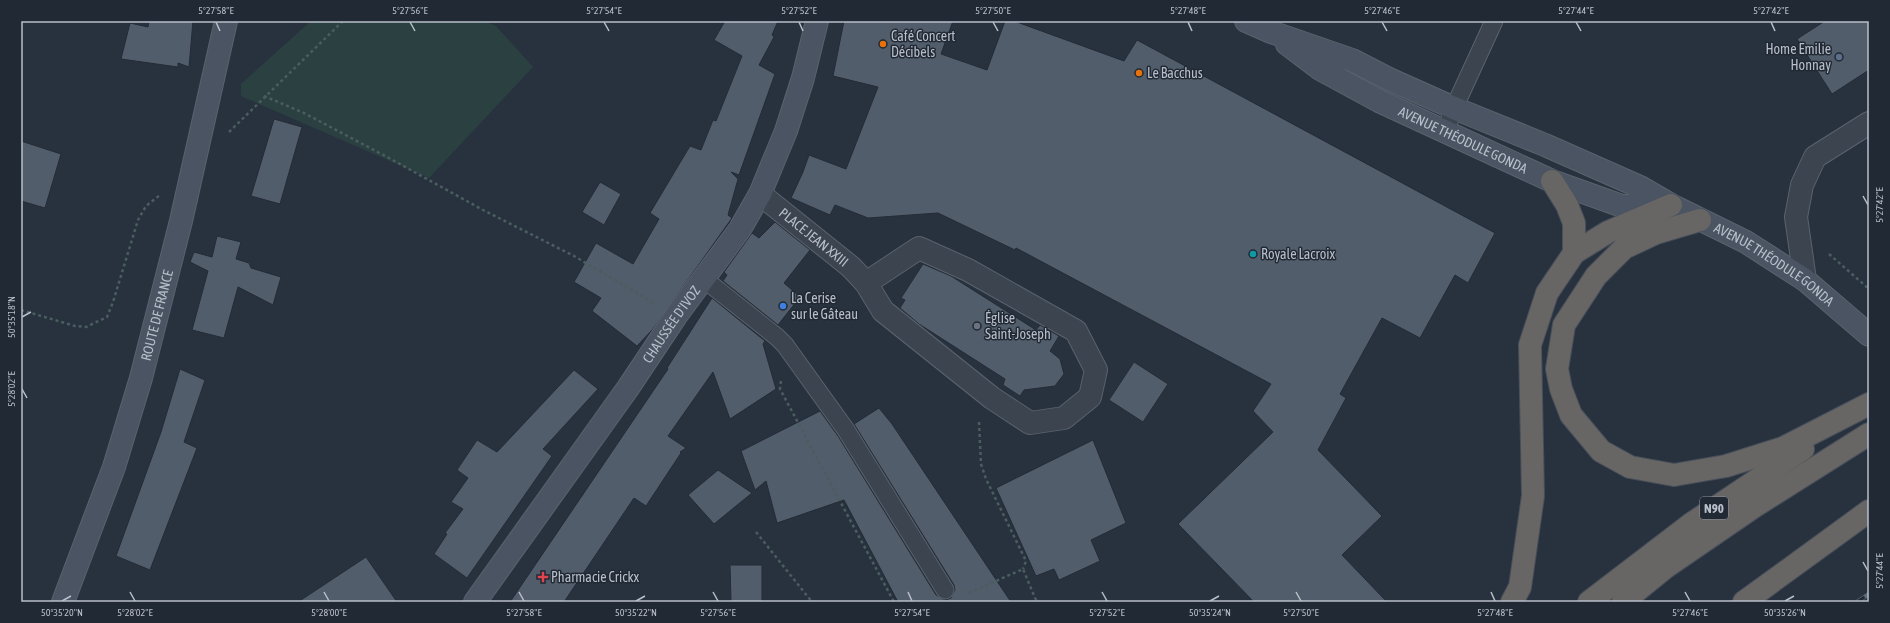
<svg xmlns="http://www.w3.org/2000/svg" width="1890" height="623" font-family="'Asap Condensed',sans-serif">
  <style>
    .green { fill: #2b4041 }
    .building { fill: #515d6a; stroke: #232b36 }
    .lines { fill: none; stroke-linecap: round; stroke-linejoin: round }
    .service-casing { stroke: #5a626d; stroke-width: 19 }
    .minor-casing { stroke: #5a626d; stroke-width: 24 }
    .secondary-casing { stroke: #5a626d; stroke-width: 24 }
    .trunk-casing { stroke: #474f5a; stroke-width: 24 }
    .path { stroke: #4a5d5f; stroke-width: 2.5; stroke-dasharray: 3 3; stroke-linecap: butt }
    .service { stroke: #3c444f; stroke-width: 17 }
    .minor { stroke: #3c444f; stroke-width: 22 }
    .secondary { stroke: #4a5462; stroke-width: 22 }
    .trunk { stroke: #686664; stroke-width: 22 }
    .rail-casing { stroke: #5e6976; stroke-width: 4.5 }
    .rail { stroke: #212934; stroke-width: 3; stroke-dasharray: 9; stroke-linecap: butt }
    .ticks { fill: none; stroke: #b8bfca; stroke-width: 1.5 }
    .food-dot { fill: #e8710a; stroke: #212934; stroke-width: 1.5 }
    .service-dot { fill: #5c6f8a; stroke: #212934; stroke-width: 1.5 }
    .culture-dot { fill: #0f9aa8; stroke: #212934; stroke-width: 1.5 }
    .shop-dot { fill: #3f7fe0; stroke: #212934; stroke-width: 1.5 }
    .worship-dot { fill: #6b7280; stroke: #212934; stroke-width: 1.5 }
    .health-dot { fill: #e0444e; stroke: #212934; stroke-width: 1.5 }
    .labels { text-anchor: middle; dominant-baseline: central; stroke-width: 3; stroke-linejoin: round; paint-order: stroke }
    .shield { fill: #212934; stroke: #8b929d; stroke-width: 1 }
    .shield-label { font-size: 13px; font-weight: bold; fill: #b8bfca }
    .poi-label { font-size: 14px; fill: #b8bfca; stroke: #212934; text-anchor: start }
    .street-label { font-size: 14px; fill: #b8bfca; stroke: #212934 }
    .neatline { fill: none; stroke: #b8bfca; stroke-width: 1.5 }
    .ticks-label { font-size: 10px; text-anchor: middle; fill: #b8bfca }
  </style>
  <rect width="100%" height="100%" fill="#28323f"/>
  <path class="green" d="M 311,21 L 485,21 L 496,26 L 533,67 L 429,178 L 241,96 L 241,84 Z"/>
  <g class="building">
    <path d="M 149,21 L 193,21 L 189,67 L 178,63 L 178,67 L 121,59 L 130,23 L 148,27 Z"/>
    <path d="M 725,21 L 778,21 L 772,35 L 774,37 L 759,65 L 775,74 L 739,175 L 731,172 L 738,179 L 728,215 L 732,218 L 653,329 L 637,346 L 592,311 L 601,298 L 574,282 L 596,243 L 633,264 L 659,219 L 650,213 L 690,146 L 701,150 L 713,120 L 716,121 L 742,56 L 714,40 Z"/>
    <path d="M 844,21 L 953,21 L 941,54 L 987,70 L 1005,21 L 1014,21 L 1124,61 L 1137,40 L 1495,233 L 1468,283 L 1455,275 L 1420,338 L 1382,318 L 1340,394 L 1346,398 L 1318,450 L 1382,516 L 1342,555 L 1387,602 L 1254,602 L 1178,524 L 1273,432 L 1253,411 L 1271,384 L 1016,248 L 1015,250 L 938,213 L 868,218 L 835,205 L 830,215 L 791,198 L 803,172 L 809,155 L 846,169 L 878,87 L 833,76 Z"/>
    <path d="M 1825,21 L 1869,21 L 1869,70 L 1832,94 L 1797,39 Z"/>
    <path d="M 274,119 L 302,127 L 280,204 L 251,196 Z"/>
    <path d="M 21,141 L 61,154 L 45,208 L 21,201 Z"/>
    <path d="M 600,182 L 621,194 L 604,225 L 582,212 Z"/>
    <path d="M 775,222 L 810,250 L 784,283 L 800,297 L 778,325 L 723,281 L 727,275 L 724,272 L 752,233 L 759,238 Z"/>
    <path d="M 217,236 L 241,242 L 236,259 L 249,263 L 251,268 L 281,277 L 273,305 L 238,287 L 224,338 L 192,330 L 208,271 L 190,262 L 194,252 L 212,257 Z"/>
    <path d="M 923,264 L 951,276 L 1036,330 L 1040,325 L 1059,336 L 1050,351 L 1060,359 L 1064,374 L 1055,386 L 1024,390 L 1020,396 L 1003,385 L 1005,379 L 919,324 L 900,308 L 905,300 L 901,298 Z"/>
    <path d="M 712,298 L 765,341 L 763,344 L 776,389 L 730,419 L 713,372 L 668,436 L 686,448 L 680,452 L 681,453 L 646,506 L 634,498 L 564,602 L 510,602 L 668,369 L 667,368 Z"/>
    <path d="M 1134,362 L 1168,384 L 1143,422 L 1109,400 Z"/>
    <path d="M 180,369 L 205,380 L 184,442 L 197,448 L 150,570 L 116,556 L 161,432 Z"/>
    <path d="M 574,370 L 598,389 L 543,449 L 552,456 L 467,578 L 434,554 L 447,534 L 445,533 L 463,509 L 451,502 L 468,478 L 457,470 L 477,440 L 497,452 Z"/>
    <path d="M 879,408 L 892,424 L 1011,602 L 898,602 L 844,500 L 777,523 L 766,481 L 755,490 L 741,451 L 820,411 L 838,436 L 936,595 L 945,600 L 951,598 L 955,590 L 954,585 L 854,424 Z"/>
    <path d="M 1093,440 L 1126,523 L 1091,540 L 1100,561 L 1059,580 L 1054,569 L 1036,576 L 996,488 Z"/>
    <path d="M 718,470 L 752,493 L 714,524 L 688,495 Z"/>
    <path d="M 366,557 L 397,602 L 298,602 Z"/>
    <path d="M 730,565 L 762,565 L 762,602 L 731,602 Z"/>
  </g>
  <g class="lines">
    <g class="service-casing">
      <g id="service">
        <path d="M 1445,132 L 1454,108 L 1494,21"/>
        <path d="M 704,279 L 777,337 L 785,345 L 846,430 L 945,590"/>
      </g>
    </g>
    <g class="minor-casing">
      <g id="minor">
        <path id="s1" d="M 760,194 L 851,267 L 866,283 L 883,311 L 992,398 L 1030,423 L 1064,418 L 1090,397 L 1096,370 L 1076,331 L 968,270 L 919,248 L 866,283"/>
        <path d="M 1805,280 L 1796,217 L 1802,185 L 1815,157 L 1869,123"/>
      </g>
    </g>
    <g class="secondary-casing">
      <g id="secondary">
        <path id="s2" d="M 1246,21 L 1271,32 L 1352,60 L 1389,79 L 1454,108 L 1545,145 L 1640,187 L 1671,205 L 1746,242 L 1805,280 L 1869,335"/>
        <path id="s3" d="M 1287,44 L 1320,69 L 1379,101 L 1552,181 L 1622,206 L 1671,205"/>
        <path id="s4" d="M 63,602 L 114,467 L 141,378 L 181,221 L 226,21"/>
        <path id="s5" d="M 475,602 L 628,388 L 676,316 L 740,229 L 760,194 L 786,131 L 803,78 L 817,21"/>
      </g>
    </g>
    <g class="trunk-casing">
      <g id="trunk">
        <path d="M 1552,181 L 1567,205 L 1574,223 L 1574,253"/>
        <path d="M 1700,220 L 1656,233 L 1624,248 L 1596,276 L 1564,325 L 1557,369 L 1561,389 L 1571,415 L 1601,451 L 1630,467 L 1674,475 L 1726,466 L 1783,448 L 1869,404"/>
        <path d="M 1512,602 L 1520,587 L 1533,496 L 1530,345 L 1547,293 L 1574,253 L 1608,232 L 1671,205"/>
        <path d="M 1589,602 L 1691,524 L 1803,449"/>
        <path d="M 1623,602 L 1666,567 L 1755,506 L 1869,434"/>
        <path d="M 1744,602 L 1869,511"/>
      </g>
    </g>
    <g class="path">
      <path d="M 264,96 L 304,113 L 389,158 L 483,210 L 574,256 L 654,303"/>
      <path d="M 229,132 L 343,21"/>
      <path d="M 1829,254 L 1869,289"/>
      <path d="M 21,310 L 75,326 L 86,327 L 107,317 L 113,302 L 138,220 L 146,206 L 160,195"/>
      <path d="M 781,381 L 780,389 L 894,602"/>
      <path d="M 979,422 L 981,464 L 986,479 L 1026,561 L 1023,569"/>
      <path d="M 756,532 L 812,602"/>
      <path d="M 969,593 L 1023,569 L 1035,598 L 1038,602"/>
    </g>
    <use href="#service" class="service"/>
    <use href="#minor" class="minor"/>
    <use href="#secondary" class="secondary"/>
    <use href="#trunk" class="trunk"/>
    <g class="rail-casing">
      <path id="rail" d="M 1857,602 L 1869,594"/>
    </g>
    <use href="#rail" class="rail"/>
  </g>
  <path class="ticks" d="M 216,22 L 220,31M 410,22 L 415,31M 604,22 L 609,31M 799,22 L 803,31M 993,22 L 998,31M 1188,22 L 1192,31M 1382,22 L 1387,31M 1576,22 L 1581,31M 1771,22 L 1775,31M 1863,196 L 1868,205M 22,317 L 31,312M 22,389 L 27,398M 1863,562 L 1868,571M 130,592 L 135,601M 324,592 L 329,601M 519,592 L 524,601M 713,592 L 718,601M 908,592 L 912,601M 1102,592 L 1107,601M 1296,592 L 1301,601M 1491,592 L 1495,601M 1685,592 L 1690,601M 62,601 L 71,596M 636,601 L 645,596M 1210,601 L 1219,596M 1785,601 L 1794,596"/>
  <g class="food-dot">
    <circle cx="883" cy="44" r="4"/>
    <circle cx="1139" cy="73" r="4"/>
  </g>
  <circle class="service-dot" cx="1839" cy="57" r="4"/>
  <circle class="culture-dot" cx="1253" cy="254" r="4"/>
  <circle class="shop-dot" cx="783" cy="306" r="4"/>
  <circle class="worship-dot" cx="977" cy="326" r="4"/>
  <path class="health-dot" d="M541 571h4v4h4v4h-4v4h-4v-4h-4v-4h4z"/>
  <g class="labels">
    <rect class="shield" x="1700" y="497" width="28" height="22" rx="3"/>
    <g class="shield-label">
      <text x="1714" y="508">N90</text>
    </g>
    <g class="poi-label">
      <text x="891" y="36">Café Concert<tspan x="891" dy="16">Décibels</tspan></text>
      <text x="1831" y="49" text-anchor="end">Home Emilie<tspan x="1831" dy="16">Honnay</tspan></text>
      <text x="1147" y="73">Le Bacchus</text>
      <text x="1261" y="254">Royale Lacroix</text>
      <text x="791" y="298">La Cerise<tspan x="791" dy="16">sur le Gâteau</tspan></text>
      <text x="985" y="318">Église<tspan x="985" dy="16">Saint-Joseph</tspan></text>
      <text x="551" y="577">Pharmacie Crickx</text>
    </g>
    <g class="street-label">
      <text stroke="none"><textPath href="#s3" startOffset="201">AVENUE THÉODULE GONDA</textPath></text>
      <text stroke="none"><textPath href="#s1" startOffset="69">PLACE JEAN XXIII</textPath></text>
      <text stroke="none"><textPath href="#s2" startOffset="583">AVENUE THÉODULE GONDA</textPath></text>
      <text stroke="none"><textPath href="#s4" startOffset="302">ROUTE DE FRANCE</textPath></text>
      <text stroke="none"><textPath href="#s5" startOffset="340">CHAUSSÉE D'IVOZ</textPath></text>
    </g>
  </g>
  <rect width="1890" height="623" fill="none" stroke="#212934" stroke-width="44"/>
  <rect x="22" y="22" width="1846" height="579" class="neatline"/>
  <g class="ticks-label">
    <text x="216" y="14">5°27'58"E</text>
    <text x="410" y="14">5°27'56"E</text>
    <text x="604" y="14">5°27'54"E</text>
    <text x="799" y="14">5°27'52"E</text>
    <text x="993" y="14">5°27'50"E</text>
    <text x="1188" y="14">5°27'48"E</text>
    <text x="1382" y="14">5°27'46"E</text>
    <text x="1576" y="14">5°27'44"E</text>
    <text x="1771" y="14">5°27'42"E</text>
    <text transform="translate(1879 205) rotate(-90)" y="4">5°27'42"E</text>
    <text transform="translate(11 317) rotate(-90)" y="4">50°35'18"N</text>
    <text transform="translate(11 389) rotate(-90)" y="4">5°28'02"E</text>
    <text transform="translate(1879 571) rotate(-90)" y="4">5°27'44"E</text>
    <text x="62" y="616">50°35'20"N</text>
    <text x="135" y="616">5°28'02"E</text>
    <text x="329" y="616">5°28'00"E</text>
    <text x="524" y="616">5°27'58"E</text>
    <text x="636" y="616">50°35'22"N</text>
    <text x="718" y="616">5°27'56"E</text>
    <text x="912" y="616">5°27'54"E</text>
    <text x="1107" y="616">5°27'52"E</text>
    <text x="1210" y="616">50°35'24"N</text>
    <text x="1301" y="616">5°27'50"E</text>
    <text x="1495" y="616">5°27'48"E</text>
    <text x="1690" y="616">5°27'46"E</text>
    <text x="1785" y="616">50°35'26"N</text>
  </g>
</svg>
